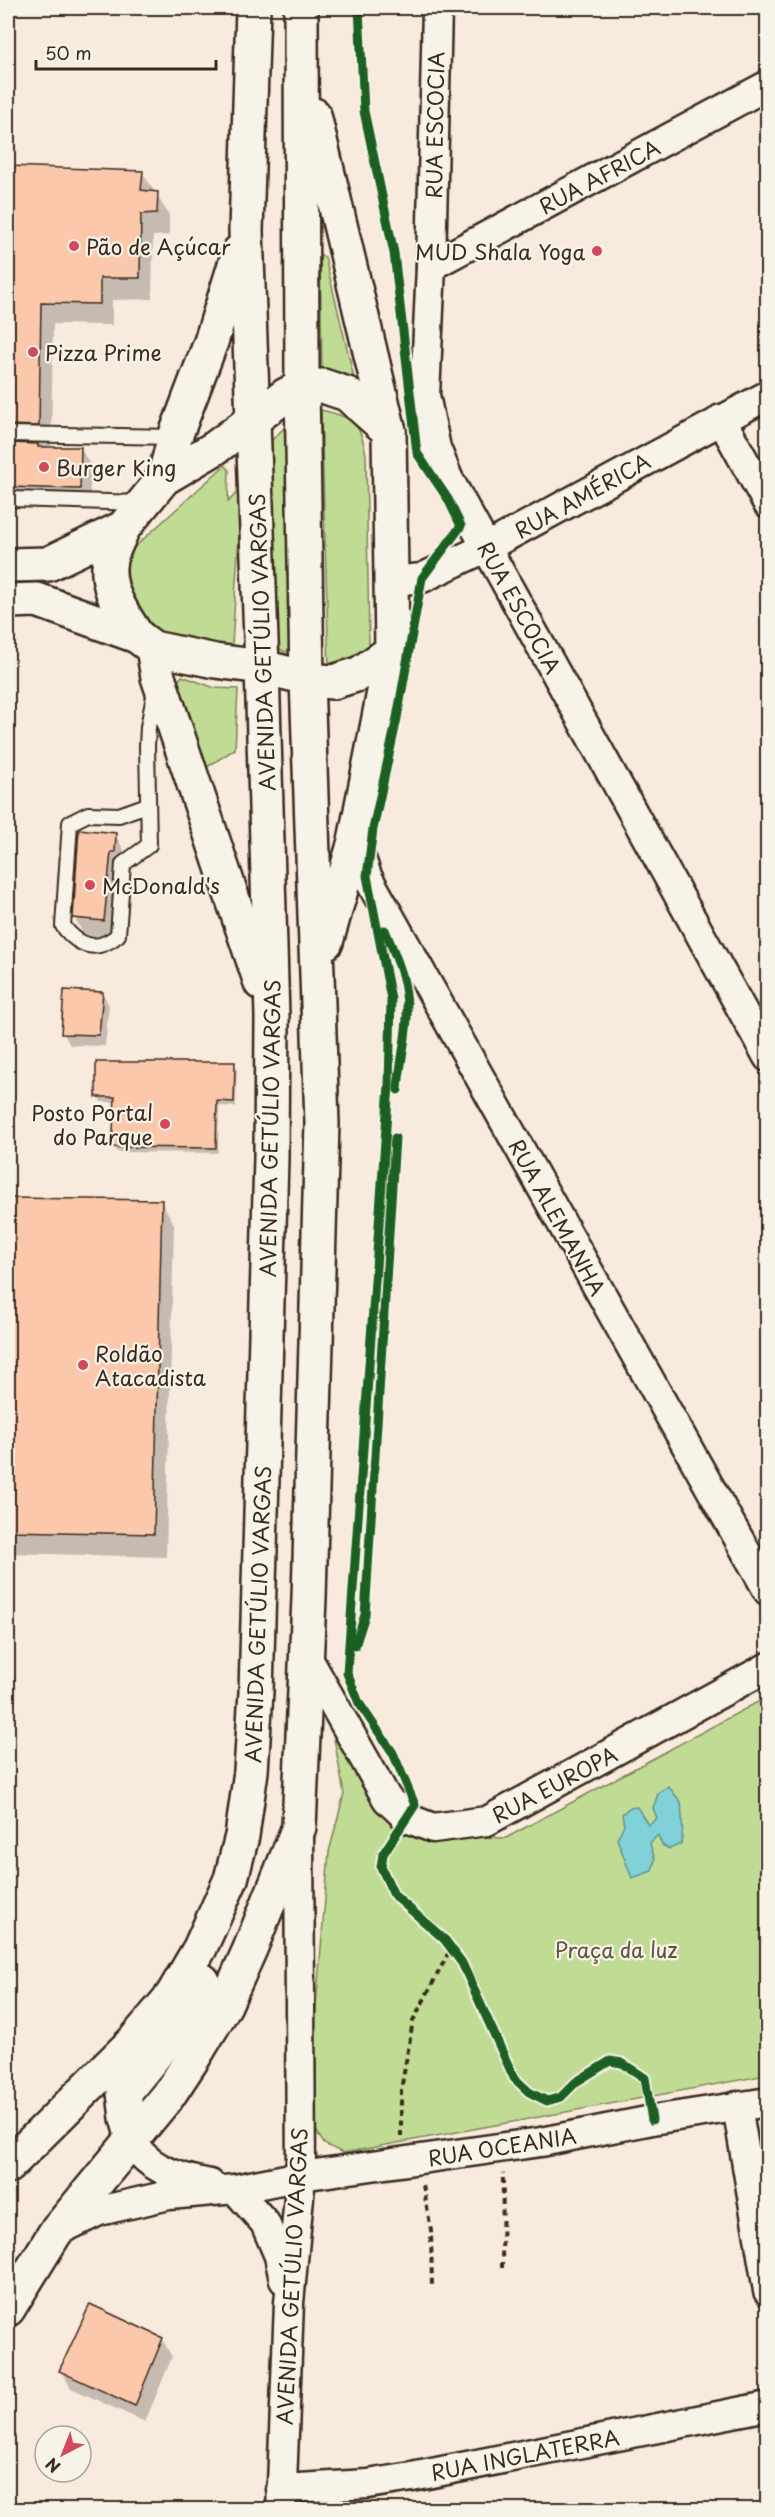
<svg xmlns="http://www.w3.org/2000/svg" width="775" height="2517" font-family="'Playpen Sans',sans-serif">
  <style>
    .green { fill: #c0dc94; stroke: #7e8359; stroke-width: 1.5 }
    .water { fill: #81d2d8; stroke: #658f8e; stroke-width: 1.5 }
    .shadow { fill: #0003 }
    .building { fill: #fbc8ab; stroke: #3b2a1e; stroke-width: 1.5 }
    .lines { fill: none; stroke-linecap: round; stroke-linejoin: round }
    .service-casing { stroke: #3b2a1e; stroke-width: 18 }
    .minor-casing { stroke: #3b2a1e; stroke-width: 33 }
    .tertiary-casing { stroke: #3b2a1e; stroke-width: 38 }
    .secondary-casing { stroke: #3b2a1e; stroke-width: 38 }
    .path { stroke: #3b2a1e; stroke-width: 4; stroke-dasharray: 6 4.5; stroke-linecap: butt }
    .service { stroke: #f7f3e8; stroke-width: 14 }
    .minor { stroke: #f7f3e8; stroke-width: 28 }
    .tertiary { stroke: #f7f3e8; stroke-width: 33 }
    .secondary { stroke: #f7f3e8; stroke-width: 33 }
    .cycleway-casing { stroke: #f7f3e8; stroke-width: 13 }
    .cycleway { stroke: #1b5e20; stroke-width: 9 }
    .poi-dot { fill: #d1495b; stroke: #f7f3e8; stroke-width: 2 }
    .labels { text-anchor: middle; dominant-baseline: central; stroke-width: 4.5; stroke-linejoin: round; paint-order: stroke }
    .street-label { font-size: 21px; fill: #3b2a1e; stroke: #f7f3e8 }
    .poi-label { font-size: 21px; fill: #3b2a1e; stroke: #f7f3e8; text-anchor: start }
    .park-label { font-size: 21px; fill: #5c563c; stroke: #f7f3e8 }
  </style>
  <rect width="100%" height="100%" fill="#f8eadc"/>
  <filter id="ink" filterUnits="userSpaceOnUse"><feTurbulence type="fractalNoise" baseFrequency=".0167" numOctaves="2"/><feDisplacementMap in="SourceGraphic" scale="12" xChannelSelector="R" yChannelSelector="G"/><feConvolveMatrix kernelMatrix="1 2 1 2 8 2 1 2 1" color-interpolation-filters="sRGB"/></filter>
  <g filter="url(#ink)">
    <g class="green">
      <path d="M 320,255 L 325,257 L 356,386 L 322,371 Z"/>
      <path d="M 321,410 C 354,418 360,422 366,455 L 369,645 L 359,659 L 329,670 Z"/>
      <path d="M 286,426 L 294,649 L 285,652 L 276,647 L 268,444 Z"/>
      <path d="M 225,465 L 229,470 L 228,502 L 242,487 L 232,645 C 216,643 180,643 167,638 C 133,625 118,588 126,555 Z"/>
      <path d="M 182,676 L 215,688 L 238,689 L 235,749 L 204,769 L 175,685 Z"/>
      <path d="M 767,1697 L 767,2075 L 343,2153 L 324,2144 L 314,2127 L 315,2019 L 329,1852 L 344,1794 L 333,1732 L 364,1787 L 383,1810 L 475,1837 L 506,1838 Z"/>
    </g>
    <path class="water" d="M 668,1786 L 681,1802 C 682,1815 684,1832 681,1844 L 669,1849 L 662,1845 L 658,1835 L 650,1843 L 655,1860 L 652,1871 L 632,1878 L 617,1839 L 624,1825 L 622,1814 L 629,1808 L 637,1807 L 648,1825 L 657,1818 L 653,1808 L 658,1794 Z"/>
    <g class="shadow">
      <path d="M 8,167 L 142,172 L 169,215 L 169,235 L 153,236 L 152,299 L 112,300 L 112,325 L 53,324 L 51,448 L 80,448 L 91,466 L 89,506 L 18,504 L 8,487 Z"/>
      <path d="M 115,834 L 125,852 L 113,938 L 84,935 L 74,917 Z"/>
      <path d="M 102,993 L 109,1005 L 105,1046 L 70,1045 L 63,1033 Z"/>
      <path d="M 234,1063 L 237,1069 L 236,1107 L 219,1106 L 218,1153 L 117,1152 L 114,1147 L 116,1102 L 101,1102 L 98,1096 Z"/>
      <path d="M 8,1200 L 161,1201 L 174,1224 L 166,1557 L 8,1553 Z"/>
      <path d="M 162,2339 L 172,2357 L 145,2422 L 71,2388 L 61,2371 Z"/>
    </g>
    <g class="building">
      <path d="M 8,166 L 143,171 L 141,190 L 158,192 L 157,213 L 141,214 L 140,278 L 100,278 L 100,304 L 41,303 L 39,426 L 8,425 Z"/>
      <path d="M 8,443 L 38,444 L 38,447 L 81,447 L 80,489 L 8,487 Z"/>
      <path d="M 79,829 L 116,833 L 115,852 L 111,852 L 104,921 L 73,918 Z"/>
      <path d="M 64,990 L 103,992 L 99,1035 L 61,1034 Z"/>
      <path d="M 96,1062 L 235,1062 L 234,1102 L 217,1101 L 216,1148 L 112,1147 L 115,1097 L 96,1097 Z"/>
      <path d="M 8,1198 L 162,1200 L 154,1534 L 8,1531 Z"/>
      <path d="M 90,2304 L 163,2338 L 135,2406 L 59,2371 Z"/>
    </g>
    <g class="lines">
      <g class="service-casing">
        <g id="service">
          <path d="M 8,434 L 175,437"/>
          <path d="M 8,496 L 12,499 L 140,503"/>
          <path d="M 147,805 L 119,815 L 88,814 L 70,823 L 63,926 C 79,947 97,953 118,935 L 123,864 L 149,845 L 147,746 L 148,727 L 155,691"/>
        </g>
      </g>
      <g class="minor-casing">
        <g id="minor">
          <path d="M 437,8 L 431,266 L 425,395 L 436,448 L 448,478 L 768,1057"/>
          <path d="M 431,266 L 768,85"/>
          <path d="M 721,419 L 768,504"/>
          <path d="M 393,581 L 422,578 L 487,547 L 768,395"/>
          <path d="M 355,841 L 367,876 L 768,1591"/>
          <path d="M 306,1655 L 387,1799 L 407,1818 L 433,1828 L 487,1821 L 768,1667"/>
          <path d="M 737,2106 L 768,2291"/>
          <path d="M 133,2139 C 142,2168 183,2179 210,2184"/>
          <path d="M 235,2189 L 265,2223 L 279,2256 L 284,2280"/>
          <path d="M 58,2231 L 99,2211 L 169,2195 L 235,2189 L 301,2176 L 541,2142 L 652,2120 L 768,2102"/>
          <path d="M 281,2489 L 368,2484 L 412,2477 L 768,2406"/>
          <path d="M 281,2510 L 289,2303 L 301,2176 L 299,1831"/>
        </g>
      </g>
      <g class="tertiary-casing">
        <g id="tertiary">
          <path d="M 123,528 C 119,538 113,549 110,559 C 104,587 122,613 137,636"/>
          <path d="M 8,565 L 48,564 L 123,528 L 164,478 L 215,448 L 286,395 L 302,387 L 323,386 L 347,394 L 389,431 L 392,651 L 359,674 L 333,682 L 320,681 L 262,667 L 215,661 L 153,648 L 137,636 L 37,600 L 8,601"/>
        </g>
      </g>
      <g class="secondary-casing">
        <g id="secondary">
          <path d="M 314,115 L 389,431"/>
          <path d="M 164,478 L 175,437 L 211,342 L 239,252"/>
          <path d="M 153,648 L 158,677 L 261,983"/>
          <path d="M 326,942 L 355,841 L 392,651"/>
          <path d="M 133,2139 L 127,2118 L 124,2093 L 179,2025 L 203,1981"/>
          <path d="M 8,2166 L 134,2041 L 172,1996 L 200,1948 L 231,1879 L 242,1836 L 251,1771 L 256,1692 L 271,1158 L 272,1017 L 262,667 L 246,231 L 253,8"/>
          <path d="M 8,2309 L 55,2233 L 168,2096 L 195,2055 L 225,2005 L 250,1949 L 299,1827 L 309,1598 L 322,1123 L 307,678 L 302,387 L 301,8"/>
        </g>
      </g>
      <g class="path">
        <path d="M 401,2137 L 401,2090 L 413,2021 L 451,1948"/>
        <path d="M 423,2185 L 431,2230 L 432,2288"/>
        <path d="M 502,2268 L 503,2173"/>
      </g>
      <use href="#service" class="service"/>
      <use href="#minor" class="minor"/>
      <use href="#tertiary" class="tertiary"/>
      <use href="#secondary" class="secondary"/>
      <g class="cycleway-casing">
        <g id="cycleway">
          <path d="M 359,8 L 364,111 L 394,253 L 417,453 L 448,499 L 461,526 L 422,578 L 397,718 L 373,829 L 367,876 L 391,999 L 389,1085 L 347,1673 L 359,1703 L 393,1753 L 415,1805 L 383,1854 L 381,1867 L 394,1895 L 445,1940 L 462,1963 L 514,2078 L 529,2092 L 547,2101 L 561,2097 L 576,2082 L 610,2061 L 622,2063 L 645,2078 L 652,2120"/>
          <path d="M 385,930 C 392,948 402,968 405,988 C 412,1022 400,1056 398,1090"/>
          <path d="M 355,1646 L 365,1615 L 395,1138"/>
        </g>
      </g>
      <use href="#cycleway" class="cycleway"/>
    </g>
  </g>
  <g class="poi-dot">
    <circle cx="74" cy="246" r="6"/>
    <circle cx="597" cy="251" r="6"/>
    <circle cx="33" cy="352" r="6"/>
    <circle cx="44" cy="467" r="6"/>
    <circle cx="90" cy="885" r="6"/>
    <circle cx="165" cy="1124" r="6"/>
    <circle cx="83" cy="1365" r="6"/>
  </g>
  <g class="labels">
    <g class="street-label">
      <text transform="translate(434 125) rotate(-89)">RUA ESCOCIA</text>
      <text transform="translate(599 176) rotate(-28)">RUA AFRICA</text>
      <text transform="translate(582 495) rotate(-29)">RUA AMÉRICA</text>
      <text transform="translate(520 607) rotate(61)">RUA ESCOCIA</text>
      <text transform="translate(261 642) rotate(-92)">AVENIDA GETÚLIO VARGAS</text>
      <text transform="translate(269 1128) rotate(-89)">AVENIDA GETÚLIO VARGAS</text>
      <text transform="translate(558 1217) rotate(61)">RUA ALEMANHA</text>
      <text transform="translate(257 1614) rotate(-88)">AVENIDA GETÚLIO VARGAS</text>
      <text transform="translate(554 1784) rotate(-28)">RUA EUROPA</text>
      <text transform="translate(502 2146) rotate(-9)">RUA OCEANIA</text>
      <text transform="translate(291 2276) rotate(-87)">AVENIDA GETÚLIO VARGAS</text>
      <text transform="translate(525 2454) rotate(-11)">RUA INGLATERRA</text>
    </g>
    <g class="poi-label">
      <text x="86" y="246">Pão de Açúcar</text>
      <text x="585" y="251" text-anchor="end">MUD Shala Yoga</text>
      <text x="45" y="352">Pizza Prime</text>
      <text x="56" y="467">Burger King</text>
      <text x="102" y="885">McDonald's</text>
      <text x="153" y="1112" text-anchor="end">Posto Portal<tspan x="153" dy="24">do Parque</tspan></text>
      <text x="95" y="1353">Roldão<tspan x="95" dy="24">Atacadista</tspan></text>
    </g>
    <g class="park-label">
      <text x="616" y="1949">Praça da luz</text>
    </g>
  </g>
  <rect width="775" height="2517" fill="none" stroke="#f7f3e8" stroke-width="30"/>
  <rect x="15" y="15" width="745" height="2487" fill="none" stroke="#3b2a1e" stroke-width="2" filter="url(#ink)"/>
  <g transform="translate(63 2454) rotate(222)"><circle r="28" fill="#f7f3e8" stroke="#aca397" stroke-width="1.5"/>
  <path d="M0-4.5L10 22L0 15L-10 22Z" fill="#d1495b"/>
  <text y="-9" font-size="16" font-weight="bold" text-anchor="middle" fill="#3b2a1e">N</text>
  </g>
  <path d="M36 60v9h180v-9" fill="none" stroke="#3b2a1e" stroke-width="3"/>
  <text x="45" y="60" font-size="18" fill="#3b2a1e" stroke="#f7f3e8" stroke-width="4.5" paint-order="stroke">50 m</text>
</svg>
